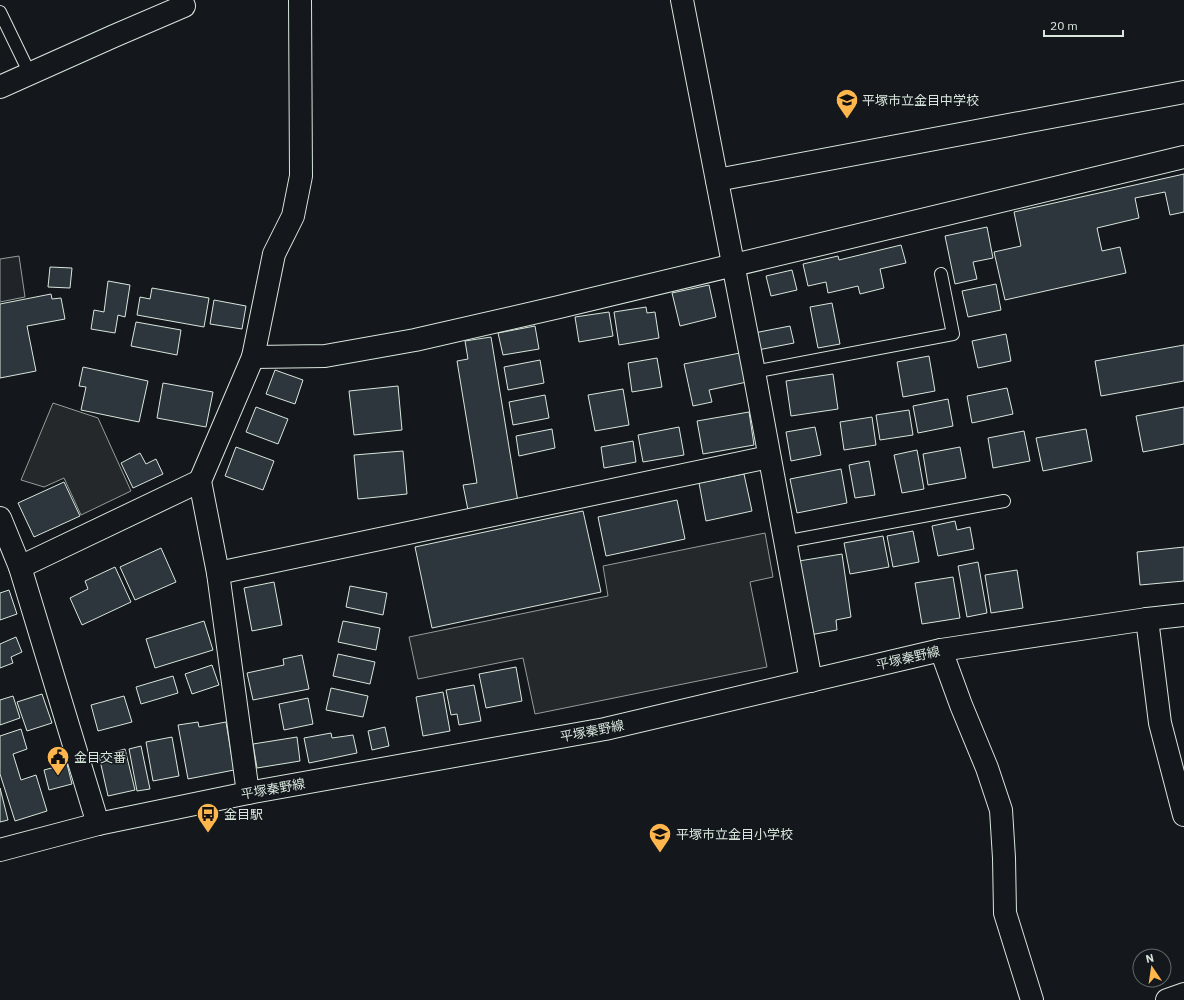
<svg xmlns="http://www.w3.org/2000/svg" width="1184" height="1000" font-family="'IBM Plex Sans','Noto Sans JP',sans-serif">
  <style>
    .green { fill: #202428; stroke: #939e99 }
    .parking { fill: #24282b; stroke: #939e99 }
    .building { fill: #2c363c; stroke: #d8e6dc }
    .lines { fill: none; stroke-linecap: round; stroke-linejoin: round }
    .service-casing { stroke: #d8e6dc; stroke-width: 14 }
    .minor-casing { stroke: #d8e6dc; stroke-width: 24 }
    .primary-casing { stroke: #d8e6dc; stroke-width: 24 }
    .service { stroke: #14181c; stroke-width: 12 }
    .minor { stroke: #14181c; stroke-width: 22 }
    .primary { stroke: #14181c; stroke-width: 22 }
    .labels { text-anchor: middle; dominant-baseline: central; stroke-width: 3; stroke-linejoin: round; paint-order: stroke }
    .poi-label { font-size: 13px; fill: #d8e6dc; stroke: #14181c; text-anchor: start }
    .street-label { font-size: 13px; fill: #d8e6dc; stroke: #14181c }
  </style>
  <rect width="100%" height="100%" fill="#14181c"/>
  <path class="green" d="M 19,256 L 25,297 L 0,302 L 0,259 Z"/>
  <g class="parking">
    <path d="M 53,403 L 98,418 L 131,491 L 81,515 L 64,478 L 44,487 L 21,480 Z"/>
    <path d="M 765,533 L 773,577 L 750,582 L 767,667 L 535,714 L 523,658 L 418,679 L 409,637 L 608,596 L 603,566 Z"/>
  </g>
  <g class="building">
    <path d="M 1184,174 L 1184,212 L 1170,215 L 1165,192 L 1135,198 L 1139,218 L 1097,228 L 1102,251 L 1120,247 L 1126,273 L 1005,300 L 994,252 L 1021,246 L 1014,212 Z"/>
    <path d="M 987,227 L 993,258 L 973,262 L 977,279 L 955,284 L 945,236 Z"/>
    <path d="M 901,245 L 906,263 L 880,269 L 884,288 L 860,294 L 858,286 L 828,293 L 826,282 L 808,286 L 803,264 L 838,256 L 839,260 Z"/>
    <path d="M 50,267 L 72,268 L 70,288 L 48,287 Z"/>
    <path d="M 792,270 L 797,290 L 771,296 L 766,276 Z"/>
    <path d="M 108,281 L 130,285 L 125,317 L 118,315 L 115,333 L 91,329 L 94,310 L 104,312 Z"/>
    <path d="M 996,284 L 1001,310 L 968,317 L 962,291 Z"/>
    <path d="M 709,285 L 716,317 L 680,326 L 672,293 Z"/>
    <path d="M 152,288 L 209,298 L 204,327 L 137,315 L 140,297 L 150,299 Z"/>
    <path d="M 51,294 L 52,299 L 61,298 L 65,319 L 27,326 L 36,371 L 0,378 L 0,304 Z"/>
    <path d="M 214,300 L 246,306 L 242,329 L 210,324 Z"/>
    <path d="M 832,303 L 840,344 L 818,348 L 810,307 Z"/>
    <path d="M 646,307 L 647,313 L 655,312 L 659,338 L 619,345 L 614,312 Z"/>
    <path d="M 609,312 L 613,336 L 579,342 L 575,317 Z"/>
    <path d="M 136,322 L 181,330 L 177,355 L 131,346 Z"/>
    <path d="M 535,326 L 539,349 L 503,355 L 498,333 Z"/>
    <path d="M 790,326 L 794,343 L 758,350 L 754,333 Z"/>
    <path d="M 1006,334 L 1011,361 L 978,368 L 972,341 Z"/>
    <path d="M 491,337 L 518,502 L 468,510 L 463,485 L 477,483 L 457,361 L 468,359 L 465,341 Z"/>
    <path d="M 1184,345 L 1184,381 L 1101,396 L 1095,361 Z"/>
    <path d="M 740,353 L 747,382 L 709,390 L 712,402 L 693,406 L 684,364 Z"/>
    <path d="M 929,356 L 935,391 L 903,397 L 897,362 Z"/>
    <path d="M 657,358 L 662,387 L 632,392 L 628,363 Z"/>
    <path d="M 540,360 L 544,383 L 508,390 L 504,367 Z"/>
    <path d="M 83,367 L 148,381 L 139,422 L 81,410 L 86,387 L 79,386 Z"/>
    <path d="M 275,370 L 303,380 L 295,404 L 266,394 Z"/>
    <path d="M 833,374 L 838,409 L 791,416 L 786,381 Z"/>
    <path d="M 163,383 L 213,392 L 206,427 L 157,418 Z"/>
    <path d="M 398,386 L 402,430 L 354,435 L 349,391 Z"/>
    <path d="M 1007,388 L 1013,414 L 972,423 L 967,396 Z"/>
    <path d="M 623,389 L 629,425 L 595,431 L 588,395 Z"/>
    <path d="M 545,395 L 549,418 L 513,425 L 509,402 Z"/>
    <path d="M 948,399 L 953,426 L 918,433 L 913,406 Z"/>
    <path d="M 256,407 L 288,419 L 278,444 L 246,432 Z"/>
    <path d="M 1184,407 L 1184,444 L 1143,452 L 1136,416 Z"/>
    <path d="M 909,410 L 913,435 L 880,440 L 876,415 Z"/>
    <path d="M 749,412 L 754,445 L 703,454 L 697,421 Z"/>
    <path d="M 872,417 L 876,445 L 844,450 L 840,422 Z"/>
    <path d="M 679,427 L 684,455 L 643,462 L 638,435 Z"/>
    <path d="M 815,427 L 821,455 L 791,461 L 786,432 Z"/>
    <path d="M 552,429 L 555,448 L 519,456 L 516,436 Z"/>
    <path d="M 1086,429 L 1092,461 L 1043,471 L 1036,438 Z"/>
    <path d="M 1024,431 L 1030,461 L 993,468 L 988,438 Z"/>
    <path d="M 633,441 L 636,462 L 604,468 L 601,447 Z"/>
    <path d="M 236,447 L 274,461 L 263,490 L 225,476 Z"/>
    <path d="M 960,447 L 966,478 L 928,485 L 923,454 Z"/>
    <path d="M 917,450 L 924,489 L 902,493 L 894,455 Z"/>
    <path d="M 403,451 L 407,494 L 358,499 L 354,455 Z"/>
    <path d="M 140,453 L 146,464 L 156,459 L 163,474 L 133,488 L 121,463 Z"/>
    <path d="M 869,461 L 875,495 L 855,498 L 849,465 Z"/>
    <path d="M 841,469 L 847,503 L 797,513 L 790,479 Z"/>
    <path d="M 744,474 L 752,511 L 706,521 L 699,483 Z"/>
    <path d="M 64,482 L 80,516 L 34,537 L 18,503 Z"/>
    <path d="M 677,500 L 685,539 L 606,556 L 598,517 Z"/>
    <path d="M 583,511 L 601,592 L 432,628 L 415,547 Z"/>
    <path d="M 955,521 L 957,530 L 970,527 L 974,549 L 938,556 L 932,526 Z"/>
    <path d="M 913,531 L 919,562 L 893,567 L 887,536 Z"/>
    <path d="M 883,536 L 889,567 L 850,574 L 844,543 Z"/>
    <path d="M 1184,547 L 1184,581 L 1140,585 L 1137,552 Z"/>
    <path d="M 161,548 L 176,582 L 135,600 L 120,567 Z"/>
    <path d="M 842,554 L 851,617 L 836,620 L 837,630 L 810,635 L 799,561 Z"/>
    <path d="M 978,562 L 987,613 L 967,617 L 958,566 Z"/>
    <path d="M 115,567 L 131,602 L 82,625 L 70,598 L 88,589 L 85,581 Z"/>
    <path d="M 1017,570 L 1023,608 L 991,613 L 985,575 Z"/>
    <path d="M 953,577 L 960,618 L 922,624 L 915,583 Z"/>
    <path d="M 274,582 L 282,625 L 252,631 L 244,588 Z"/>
    <path d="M 350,586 L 387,593 L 383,615 L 346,607 Z"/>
    <path d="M 9,590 L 17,614 L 0,620 L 0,593 Z"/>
    <path d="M 204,621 L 213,650 L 155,668 L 146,639 Z"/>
    <path d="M 343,621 L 380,628 L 376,650 L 338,642 Z"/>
    <path d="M 16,637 L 22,652 L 11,657 L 13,663 L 0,668 L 0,644 Z"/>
    <path d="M 338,654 L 375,662 L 370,684 L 333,676 Z"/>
    <path d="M 302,655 L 309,689 L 253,700 L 247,673 L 284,665 L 283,659 Z"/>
    <path d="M 212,665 L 219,685 L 192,694 L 185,674 Z"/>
    <path d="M 516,667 L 522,701 L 486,708 L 479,674 Z"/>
    <path d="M 173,676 L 178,693 L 141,704 L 136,687 Z"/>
    <path d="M 474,685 L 481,721 L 459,725 L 457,714 L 451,715 L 446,690 Z"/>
    <path d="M 331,688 L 368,696 L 363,717 L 326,710 Z"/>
    <path d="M 443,692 L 450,731 L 423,736 L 416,697 Z"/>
    <path d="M 42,694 L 52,723 L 27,731 L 17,702 Z"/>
    <path d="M 13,696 L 20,718 L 0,725 L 0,700 Z"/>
    <path d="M 124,696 L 132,722 L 98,731 L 91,705 Z"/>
    <path d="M 308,698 L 313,724 L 284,730 L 279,704 Z"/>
    <path d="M 198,722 L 199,727 L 226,722 L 234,770 L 188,779 L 178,725 Z"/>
    <path d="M 385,727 L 389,746 L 372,750 L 368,731 Z"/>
    <path d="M 21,729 L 27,749 L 13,754 L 21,780 L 36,775 L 47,811 L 15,821 L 0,774 L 0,736 Z"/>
    <path d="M 331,733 L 332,738 L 353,735 L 357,753 L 309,763 L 304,738 Z"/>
    <path d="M 172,737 L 179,776 L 153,781 L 146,742 Z"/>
    <path d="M 297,737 L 300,761 L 257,768 L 253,744 Z"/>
    <path d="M 141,746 L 150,789 L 137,791 L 129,749 Z"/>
    <path d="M 125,749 L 135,790 L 108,796 L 99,756 Z"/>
    <path d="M 67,764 L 72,784 L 49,790 L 44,770 Z"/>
    <path d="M 0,788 L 8,820 L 0,822 Z"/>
  </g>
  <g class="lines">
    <g class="service-casing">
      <g id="service">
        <path d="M 0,12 L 30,74"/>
        <path d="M 754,372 L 953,334 L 941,274"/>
        <path d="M 784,542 L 1004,501"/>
      </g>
    </g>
    <g class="minor-casing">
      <g id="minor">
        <path d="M 682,0 L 754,372 L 811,681"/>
        <path d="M 0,87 L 114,36 L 184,6"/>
        <path d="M 717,180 L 1184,92"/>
        <path d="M 253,357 L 325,356 L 415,340 L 559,307 L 1184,157"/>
        <path d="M 0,518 L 20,567 L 98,824"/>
        <path d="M 20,567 L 200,481"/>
        <path d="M 218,573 L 769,457"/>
        <path d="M 1147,619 L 1160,723 L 1184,815"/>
        <path d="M 941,650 L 961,705 L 987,768 L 1001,810 L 1004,858 L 1005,913 L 1032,1000"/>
        <path d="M 248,793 L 218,573 L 200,481 L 253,357 L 274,254 L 293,216 L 301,176 L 300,0"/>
        <path d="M 1167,1000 L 1184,994"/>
      </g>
    </g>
    <g class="primary-casing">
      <path id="primary" d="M 0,850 L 98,824 L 248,793 L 605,729 L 941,650 L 1147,619 L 1184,615"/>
    </g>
    <use href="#service" class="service"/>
    <use href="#minor" class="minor"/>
    <use href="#primary" class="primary"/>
  </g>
  <defs>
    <g id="school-pin" transform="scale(1.15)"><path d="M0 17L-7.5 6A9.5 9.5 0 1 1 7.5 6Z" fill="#ffb74d" stroke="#14181c"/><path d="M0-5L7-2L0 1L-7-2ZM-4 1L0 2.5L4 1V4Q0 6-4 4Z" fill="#111"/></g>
    <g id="civic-pin" transform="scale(1.15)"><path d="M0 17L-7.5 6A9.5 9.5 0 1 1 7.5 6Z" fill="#ffb74d" stroke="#14181c"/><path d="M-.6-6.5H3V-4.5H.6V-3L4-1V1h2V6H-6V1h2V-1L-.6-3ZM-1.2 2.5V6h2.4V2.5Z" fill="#111"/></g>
    <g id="bus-pin" transform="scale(1.15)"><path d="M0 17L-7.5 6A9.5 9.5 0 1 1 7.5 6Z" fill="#ffb74d" stroke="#14181c"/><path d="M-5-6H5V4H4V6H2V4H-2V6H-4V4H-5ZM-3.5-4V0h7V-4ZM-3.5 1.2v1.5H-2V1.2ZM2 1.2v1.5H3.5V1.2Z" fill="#111"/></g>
  </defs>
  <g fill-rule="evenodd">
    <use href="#school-pin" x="847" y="100"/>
    <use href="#civic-pin" x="58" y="757"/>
    <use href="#bus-pin" x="208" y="814"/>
    <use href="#school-pin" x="660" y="834"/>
  </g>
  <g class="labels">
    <g class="poi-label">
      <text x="862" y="100">平塚市立金目中学校</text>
      <text x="74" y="757">金目交番</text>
      <text x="224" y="814">金目駅</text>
      <text x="676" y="834">平塚市立金目小学校</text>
    </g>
    <g class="street-label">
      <text transform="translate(908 658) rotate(-13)">平塚秦野線</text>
      <text transform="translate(592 731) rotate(-11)">平塚秦野線</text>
      <text transform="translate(273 789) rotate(-10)">平塚秦野線</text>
    </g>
  </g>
  <g transform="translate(1152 968) rotate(347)"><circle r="19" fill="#14181c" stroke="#626a69"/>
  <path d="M0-3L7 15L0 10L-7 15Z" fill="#ffb74d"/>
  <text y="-6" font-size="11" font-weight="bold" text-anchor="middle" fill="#d8e6dc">N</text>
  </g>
  <path d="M1044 30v6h79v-6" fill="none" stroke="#d8e6dc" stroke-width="2"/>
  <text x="1050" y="30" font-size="12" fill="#d8e6dc" stroke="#14181c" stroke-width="3" paint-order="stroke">20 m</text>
</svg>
